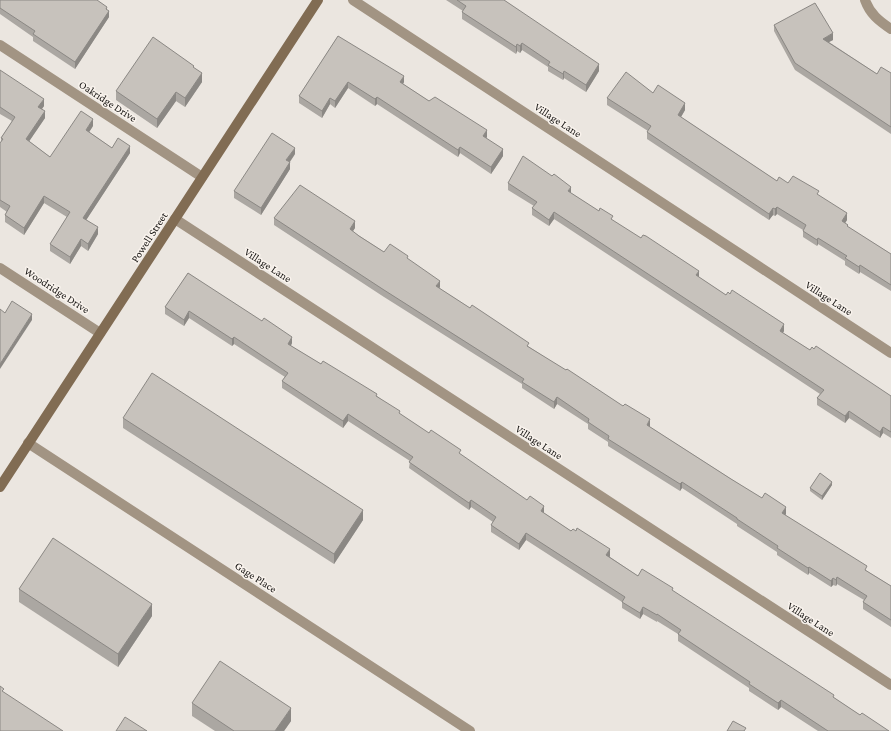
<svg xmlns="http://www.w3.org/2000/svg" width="891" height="731" font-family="'Crimson Pro',serif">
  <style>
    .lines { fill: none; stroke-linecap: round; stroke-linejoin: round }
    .lane { stroke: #a29483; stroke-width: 10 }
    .street { stroke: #a29483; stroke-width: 10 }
    .secondary { stroke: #816c53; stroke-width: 10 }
    .wall { fill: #aba7a2 }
    .shaded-wall { fill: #8b8884 }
    .building { fill: #c7c2bc; stroke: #8b8884 }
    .labels { text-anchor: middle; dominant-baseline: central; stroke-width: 3; stroke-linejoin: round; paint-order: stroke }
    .street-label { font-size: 11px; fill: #191715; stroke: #f9f3ed }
  </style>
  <rect width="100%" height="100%" fill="#ebe6e0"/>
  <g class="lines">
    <path class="lane" d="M 28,443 L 470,731"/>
    <g class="street">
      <path d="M 353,0 L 891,353"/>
      <path d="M 865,0 C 870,14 879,21 891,29"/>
      <path d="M 0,45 L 202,177"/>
      <path d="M 175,219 L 891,685"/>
      <path d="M 0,268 L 100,333"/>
    </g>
    <path class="secondary" d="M 0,487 L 318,0"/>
  </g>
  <g class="wall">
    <path d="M 0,0 L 107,10 L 109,17 L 75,69 L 33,41 L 33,37 L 0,14 Z"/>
    <path d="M 446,0 L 504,0 L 599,71 L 586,92 L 564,78 L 563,80 L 548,71 L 548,67 L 522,50 L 520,53 L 517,51 L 516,54 L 462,19 L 462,12 L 463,11 Z"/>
    <path d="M 774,25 L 833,40 L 829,42 L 877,74 L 891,73 L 891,134 L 795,70 L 774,31 Z"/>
    <path d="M 338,36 L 404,82 L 403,84 L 429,101 L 487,137 L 486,138 L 503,156 L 491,174 L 460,153 L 458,157 L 377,104 L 375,106 L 348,88 L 335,108 L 330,104 L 322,118 L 299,103 L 299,96 Z"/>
    <path d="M 194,68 L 202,82 L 185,107 L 176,101 L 157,128 L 116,100 L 116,91 Z"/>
    <path d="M 0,70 L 44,106 L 42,109 L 45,118 L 29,141 L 50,157 L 93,126 L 89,132 L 112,148 L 130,153 L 86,220 L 98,234 L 88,251 L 81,246 L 70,264 L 50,251 L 50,244 L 67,217 L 44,203 L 24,235 L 5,222 L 5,215 L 7,212 L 0,207 L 0,143 L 1,142 L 1,138 L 12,121 L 0,114 Z"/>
    <path d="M 653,93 L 685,110 L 681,117 L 777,181 L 788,183 L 819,196 L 847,220 L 845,223 L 848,227 L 891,254 L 891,291 L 860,272 L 859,274 L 845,265 L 845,261 L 818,244 L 817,246 L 803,237 L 803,230 L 777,214 L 775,216 L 773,215 L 769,220 L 647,139 L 647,132 L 648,131 L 607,105 L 607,98 Z"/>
    <path d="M 295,154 L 290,162 L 290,169 L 261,215 L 234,198 L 234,191 Z"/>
    <path d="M 508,183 L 571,193 L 726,295 L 784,331 L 783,333 L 810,350 L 891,396 L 891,438 L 883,433 L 880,438 L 849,418 L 845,423 L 817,405 L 817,398 L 820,394 L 554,219 L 549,226 L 532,215 L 532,208 L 534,206 L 508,190 Z"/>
    <path d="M 274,218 L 355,228 L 352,231 L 384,252 L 408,259 L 440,287 L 439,288 L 470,308 L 650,426 L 650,427 L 786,514 L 785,515 L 867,571 L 891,586 L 891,627 L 863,609 L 863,602 L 864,600 L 837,584 L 836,586 L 833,585 L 831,587 L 809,573 L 808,575 L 777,555 L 777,552 L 737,526 L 737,524 L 682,488 L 680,491 L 608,446 L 608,442 L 588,429 L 588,424 L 557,404 L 554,409 L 522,388 L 522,384 L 384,297 L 274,225 Z"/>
    <path d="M 188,273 L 292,343 L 291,346 L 321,364 L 377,396 L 400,414 L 461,455 L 544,513 L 571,531 L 610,556 L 610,557 L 638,576 L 673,591 L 860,715 L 889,731 L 818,731 L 781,707 L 778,710 L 749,691 L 749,688 L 678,641 L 678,634 L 657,621 L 657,622 L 643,614 L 640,619 L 622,608 L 622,602 L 526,540 L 519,550 L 491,532 L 491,525 L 493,522 L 471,507 L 469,510 L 409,468 L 410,461 L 348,421 L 343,428 L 282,388 L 282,381 L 285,377 L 234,344 L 232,346 L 189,318 L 184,326 L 165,314 L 165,307 Z"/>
    <path d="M 123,418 L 363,520 L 334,564 L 123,428 Z"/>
    <path d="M 832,485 L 822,500 L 810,491 L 810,488 Z"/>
    <path d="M 19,589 L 152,616 L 118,667 L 19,602 Z"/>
    <path d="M 192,703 L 291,721 L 284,731 L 215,731 L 192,716 Z"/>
  </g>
  <g class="shaded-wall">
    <path d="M 107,7 L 107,13 L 109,11 L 109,17 L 75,69 L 75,62 Z"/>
    <path d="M 833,33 L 833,40 L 823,45 L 823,39 Z"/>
    <path d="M 522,43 L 522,50 L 520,53 L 520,46 Z"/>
    <path d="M 517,44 L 517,51 L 516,54 L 516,47 Z"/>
    <path d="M 599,64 L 599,71 L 586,92 L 586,85 Z"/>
    <path d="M 564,71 L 564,78 L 563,80 L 563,74 Z"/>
    <path d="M 202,73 L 202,82 L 185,107 L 185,98 Z"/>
    <path d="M 404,76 L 404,82 L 400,89 L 400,82 Z"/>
    <path d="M 348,82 L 348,88 L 335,108 L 335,101 Z"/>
    <path d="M 176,92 L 176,101 L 157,128 L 157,119 Z"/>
    <path d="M 377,97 L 377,104 L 375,106 L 375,99 Z"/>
    <path d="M 330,98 L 330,104 L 322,118 L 322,111 Z"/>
    <path d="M 44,99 L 44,106 L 38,114 L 38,107 Z"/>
    <path d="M 685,103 L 685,110 L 678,122 L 678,115 Z"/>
    <path d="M 45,111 L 45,118 L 26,146 L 26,139 Z"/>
    <path d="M 93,119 L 93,126 L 86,137 L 86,130 Z"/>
    <path d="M 487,130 L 487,137 L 483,143 L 483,136 Z"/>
    <path d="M 130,146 L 130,153 L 83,225 L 83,218 Z"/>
    <path d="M 460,147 L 460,153 L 458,157 L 458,150 Z"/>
    <path d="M 295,148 L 295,154 L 286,167 L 286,160 Z"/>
    <path d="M 503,149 L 503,156 L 491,174 L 491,167 Z"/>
    <path d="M 290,162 L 290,169 L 261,215 L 261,208 Z"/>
    <path d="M 571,187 L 571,194 L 568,191 Z"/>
    <path d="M 44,196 L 44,203 L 24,235 L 24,228 Z"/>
    <path d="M 777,207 L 777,214 L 775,216 L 775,209 Z"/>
    <path d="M 773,208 L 773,215 L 769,220 L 769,214 Z"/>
    <path d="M 554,212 L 554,219 L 549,226 L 549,220 Z"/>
    <path d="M 847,213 L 847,220 L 842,228 L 842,221 Z"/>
    <path d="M 355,221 L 355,228 L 350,236 L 350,229 Z"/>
    <path d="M 98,227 L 98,234 L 88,251 L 88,244 Z"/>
    <path d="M 818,238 L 818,244 L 817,246 L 817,240 Z"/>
    <path d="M 81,239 L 81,246 L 70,264 L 70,257 Z"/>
    <path d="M 860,265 L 860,272 L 859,274 L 859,267 Z"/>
    <path d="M 699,271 L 699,278 L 696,275 Z"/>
    <path d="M 440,281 L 440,287 L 436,293 L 436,286 Z"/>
    <path d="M 189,311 L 189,318 L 184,326 L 184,320 Z"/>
    <path d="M 32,314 L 32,320 L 0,369 L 0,364 Z"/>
    <path d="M 784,324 L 784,331 L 780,337 L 780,331 Z"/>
    <path d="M 234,337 L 234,344 L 232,346 L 232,339 Z"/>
    <path d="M 292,337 L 292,343 L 288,350 L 288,344 Z"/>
    <path d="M 557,397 L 557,404 L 554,409 L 554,402 Z"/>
    <path d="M 849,411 L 849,418 L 845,423 L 845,416 Z"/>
    <path d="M 348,414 L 348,421 L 343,428 L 343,421 Z"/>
    <path d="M 650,419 L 650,426 L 647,431 L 647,425 Z"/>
    <path d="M 883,427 L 883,433 L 880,438 L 880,432 Z"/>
    <path d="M 682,482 L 682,488 L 680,491 L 680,484 Z"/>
    <path d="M 832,482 L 832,485 L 822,500 L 822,496 Z"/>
    <path d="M 471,500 L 471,507 L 469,510 L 469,503 Z"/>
    <path d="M 544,506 L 544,513 L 541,518 L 541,511 Z"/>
    <path d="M 786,507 L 786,514 L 782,520 L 782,513 Z"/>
    <path d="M 363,510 L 363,520 L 334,564 L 334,554 Z"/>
    <path d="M 526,533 L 526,540 L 519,550 L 519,544 Z"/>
    <path d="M 610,549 L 610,556 L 606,562 L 606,555 Z"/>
    <path d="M 809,567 L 809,573 L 808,575 L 808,568 Z"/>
    <path d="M 837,577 L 837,584 L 836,586 L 836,580 Z"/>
    <path d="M 833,578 L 833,585 L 831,587 L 831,581 Z"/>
    <path d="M 152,604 L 152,616 L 118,667 L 118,654 Z"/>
    <path d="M 643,607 L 643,614 L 640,619 L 640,613 Z"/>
    <path d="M 781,700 L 781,707 L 778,710 L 778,703 Z"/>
    <path d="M 291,708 L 291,721 L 284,731 L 275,731 Z"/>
  </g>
  <g class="building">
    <path d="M 0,0 L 97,0 L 107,7 L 106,9 L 109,11 L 75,62 L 33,34 L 35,31 L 0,8 Z"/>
    <path d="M 457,0 L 504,0 L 599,64 L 586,85 L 564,71 L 563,74 L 548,65 L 550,62 L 522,43 L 520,46 L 517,44 L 516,47 L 462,12 L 466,6 Z"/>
    <path d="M 815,3 L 833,33 L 823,39 L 877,74 L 881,67 L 891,73 L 891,127 L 795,63 L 774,25 Z"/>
    <path d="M 338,36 L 404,76 L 400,82 L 429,101 L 435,97 L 487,130 L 483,136 L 503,149 L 491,167 L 460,147 L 458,150 L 377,97 L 375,99 L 348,82 L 335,101 L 330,98 L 322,111 L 299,96 Z"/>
    <path d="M 153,37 L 194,66 L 193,67 L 202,73 L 185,98 L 176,92 L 157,119 L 116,91 Z"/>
    <path d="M 0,70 L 44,99 L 38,107 L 45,111 L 26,139 L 50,157 L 81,111 L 93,119 L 86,130 L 112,148 L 118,138 L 130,146 L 83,218 L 98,227 L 88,244 L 81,239 L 70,257 L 50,244 L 70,212 L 44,196 L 24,228 L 5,215 L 10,206 L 0,200 L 0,143 L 3,139 L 1,138 L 15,117 L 0,107 Z"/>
    <path d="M 626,72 L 653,93 L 658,85 L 685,103 L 678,115 L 777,181 L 779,177 L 788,183 L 793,176 L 819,191 L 817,194 L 847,213 L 842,221 L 848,225 L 847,226 L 891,254 L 891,285 L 860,265 L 859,267 L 845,258 L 847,256 L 818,238 L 817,240 L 803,231 L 806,225 L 777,207 L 775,209 L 773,208 L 769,214 L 647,132 L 651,126 L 607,98 Z"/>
    <path d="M 272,133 L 295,148 L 286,160 L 290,162 L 261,208 L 234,191 Z"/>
    <path d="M 523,156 L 552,176 L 554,174 L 571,187 L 568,191 L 599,211 L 600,208 L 613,216 L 611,219 L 641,238 L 643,235 L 646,236 L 699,271 L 696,275 L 726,295 L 728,292 L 730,294 L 732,290 L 784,324 L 780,331 L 810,350 L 812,347 L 814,349 L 816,346 L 891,396 L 891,432 L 883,427 L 880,432 L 849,411 L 845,416 L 817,398 L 824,390 L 554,212 L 549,220 L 532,208 L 537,202 L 508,183 Z"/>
    <path d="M 300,185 L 355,221 L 350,229 L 359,236 L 384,252 L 390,244 L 408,256 L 407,258 L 440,281 L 436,286 L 470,308 L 472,305 L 529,343 L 527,346 L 566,370 L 567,369 L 623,406 L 625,404 L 650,419 L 647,425 L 731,479 L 762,498 L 765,493 L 786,507 L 782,513 L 867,566 L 865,570 L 891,586 L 891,620 L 863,602 L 867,596 L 837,577 L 836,580 L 833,578 L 831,581 L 809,567 L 808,568 L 777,548 L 778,546 L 737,519 L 737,518 L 682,482 L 680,484 L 608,439 L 609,436 L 588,422 L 589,419 L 557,397 L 554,402 L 522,382 L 524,379 L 384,290 L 274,218 Z"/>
    <path d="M 188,273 L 262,321 L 264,318 L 292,337 L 288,344 L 321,364 L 323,361 L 346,375 L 377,394 L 376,396 L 400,411 L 399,413 L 429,433 L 431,430 L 461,450 L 459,453 L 527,500 L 530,496 L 544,506 L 541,511 L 571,531 L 573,529 L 576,531 L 577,528 L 610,549 L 606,555 L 638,576 L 642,569 L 673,588 L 672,590 L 834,695 L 833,697 L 860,715 L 862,713 L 889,731 L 828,731 L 781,700 L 778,703 L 749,684 L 750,682 L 678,634 L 681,630 L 657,614 L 657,615 L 643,607 L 640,613 L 622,602 L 625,597 L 526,533 L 519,544 L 491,525 L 496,517 L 471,500 L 469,503 L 409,462 L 413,457 L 348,414 L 343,421 L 282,381 L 288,373 L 234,337 L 232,339 L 189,311 L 184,320 L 165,307 Z"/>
    <path d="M 12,301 L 32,314 L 0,364 L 0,309 L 5,313 Z"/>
    <path d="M 152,373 L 363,510 L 334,554 L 123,418 Z"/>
    <path d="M 820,473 L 832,482 L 822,496 L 810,488 Z"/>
    <path d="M 53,538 L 152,604 L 118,654 L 19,589 Z"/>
    <path d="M 220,661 L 291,708 L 275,731 L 234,731 L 192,703 Z"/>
    <path d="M 0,686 L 4,689 L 2,691 L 63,731 L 0,731 Z"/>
    <path d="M 125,717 L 147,731 L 116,731 Z"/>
    <path d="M 733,721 L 746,728 L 744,731 L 727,731 Z"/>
  </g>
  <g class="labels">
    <g class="street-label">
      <text transform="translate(108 101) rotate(33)">Oakridge Drive</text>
      <text transform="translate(558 120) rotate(33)">Village Lane</text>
      <text transform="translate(149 237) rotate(-57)">Powell Street</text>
      <text transform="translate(268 265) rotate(33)">Village Lane</text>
      <text transform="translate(57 290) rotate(33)">Woodridge Drive</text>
      <text transform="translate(829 298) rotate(33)">Village Lane</text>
      <text transform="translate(539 442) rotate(33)">Village Lane</text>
      <text transform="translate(256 577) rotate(33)">Gage Place</text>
      <text transform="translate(811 619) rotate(33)">Village Lane</text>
    </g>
  </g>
</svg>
